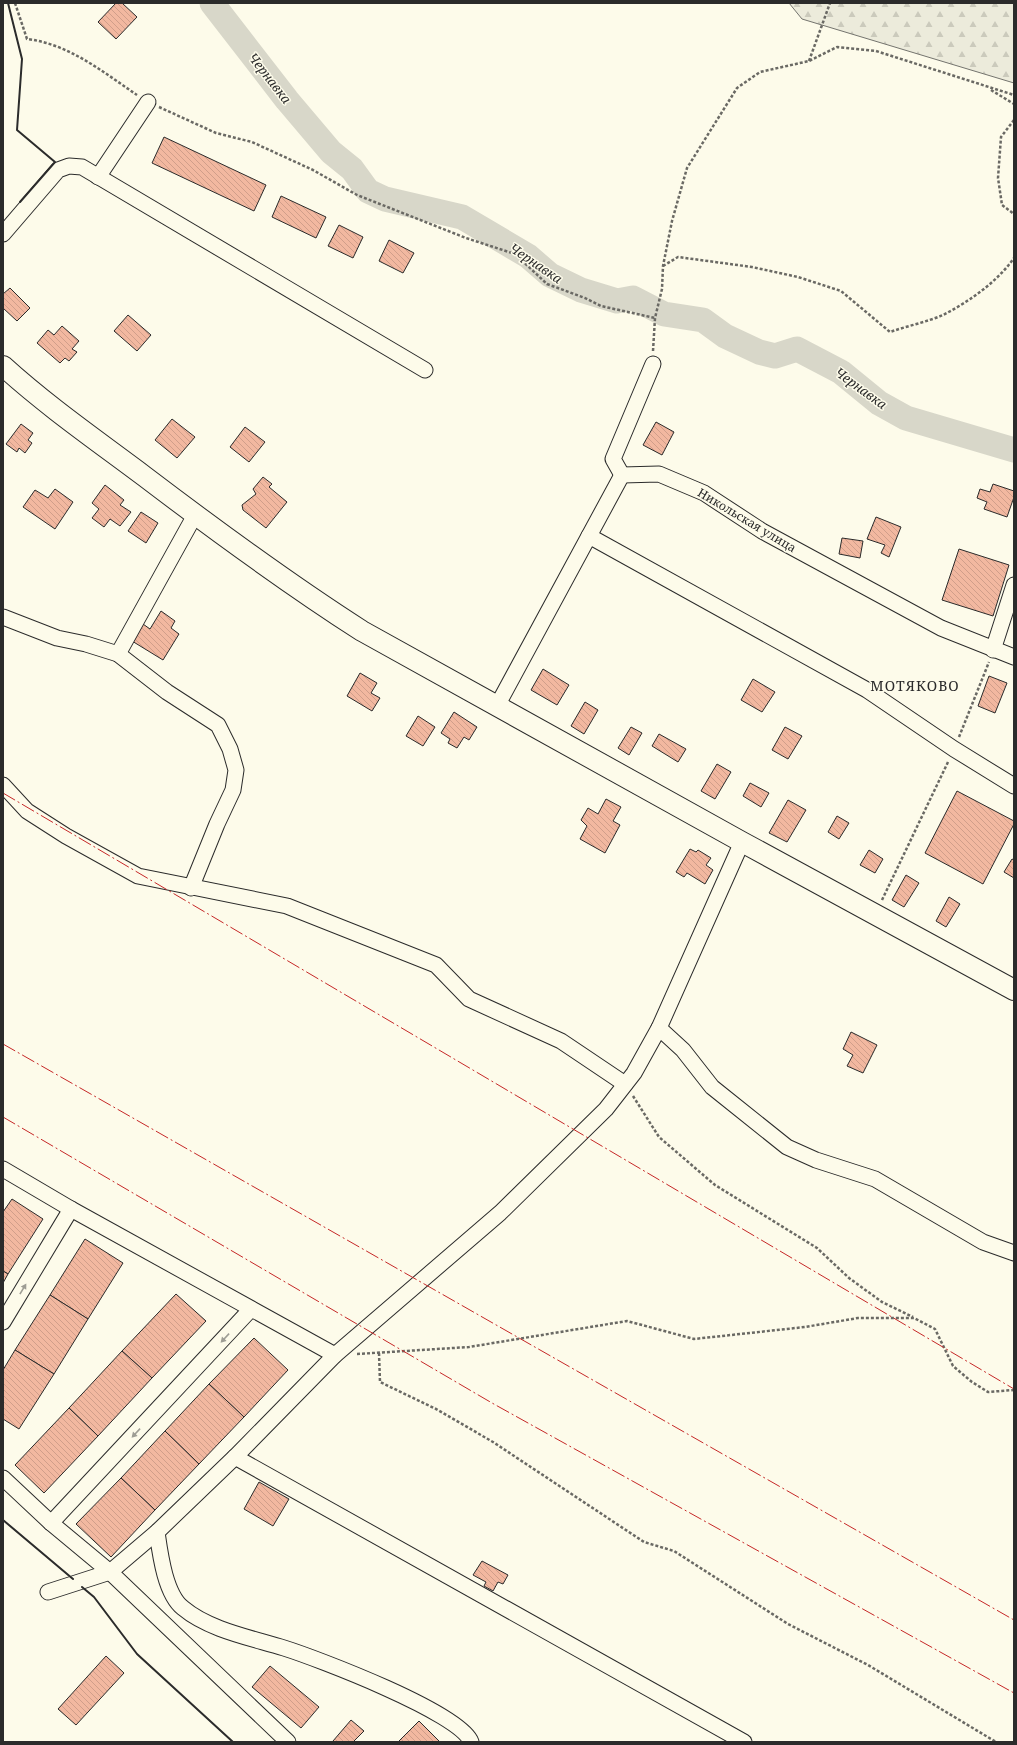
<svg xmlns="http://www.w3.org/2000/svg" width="1017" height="1745" font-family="'Noto Serif',serif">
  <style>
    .forest { fill: url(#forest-firs); stroke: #74746e }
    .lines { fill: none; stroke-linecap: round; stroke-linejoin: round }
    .river { stroke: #d8d7c9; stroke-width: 25 }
    .building { fill: url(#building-back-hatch); stroke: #2b2b2b }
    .minor-casing { stroke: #2b2b2b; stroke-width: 17 }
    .major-casing { stroke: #2b2b2b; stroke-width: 22 }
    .path { stroke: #6a6964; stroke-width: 2.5; stroke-dasharray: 3 2; stroke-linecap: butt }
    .minor { stroke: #fdfbea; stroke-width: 15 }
    .major { stroke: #fdfbea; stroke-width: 20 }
    .wall { stroke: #2b2b2b; stroke-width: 2 }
    .power { stroke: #c62828; stroke-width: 1; stroke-dasharray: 14 3 2 3; stroke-linecap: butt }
    .oneway { fill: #9e9d94 }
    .labels { text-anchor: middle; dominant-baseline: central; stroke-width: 3; stroke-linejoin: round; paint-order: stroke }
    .street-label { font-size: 12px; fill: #2b2b2b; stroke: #fdfbea }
    .water-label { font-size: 13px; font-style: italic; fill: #2b2b2b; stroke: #fdfbea }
    .quarter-label { font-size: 14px; letter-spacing: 1px; fill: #2b2b2b; stroke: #fdfbea }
  </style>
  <defs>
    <pattern id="forest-firs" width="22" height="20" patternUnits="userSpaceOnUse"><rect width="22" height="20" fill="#ecebdb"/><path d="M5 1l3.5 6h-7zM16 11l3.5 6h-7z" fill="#cbcabc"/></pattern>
    <pattern id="building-back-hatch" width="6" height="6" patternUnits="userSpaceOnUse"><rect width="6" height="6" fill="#f2b8a0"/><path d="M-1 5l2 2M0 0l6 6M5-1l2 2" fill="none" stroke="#d09e8a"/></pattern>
  </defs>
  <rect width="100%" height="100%" fill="#fdfbea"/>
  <path class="forest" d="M 789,3 L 1014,3 L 1014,83 L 802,19 Z"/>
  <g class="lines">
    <path class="river" d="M 212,3 L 287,100 L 331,152 L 352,169 L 368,191 L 385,199 L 462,217 L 528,256 L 550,275 L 581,290 L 617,301 L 633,298 L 664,314 L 703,320 L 725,336 L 759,352 L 775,356 L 797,349 L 841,372 L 879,403 L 906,418 L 1014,450"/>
  </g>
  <g class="building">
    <path d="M 116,3 L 122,3 L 137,17 L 116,39 L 98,22 Z"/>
    <path d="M 164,137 L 266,185 L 254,211 L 152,163 Z"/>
    <path d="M 281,196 L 326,217 L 316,238 L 272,217 Z"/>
    <path d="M 339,225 L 363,237 L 353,258 L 328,246 Z"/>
    <path d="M 389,240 L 414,253 L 403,273 L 379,261 Z"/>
    <path d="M 10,288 L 30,308 L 17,321 L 3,308 L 3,294 Z"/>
    <path d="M 128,315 L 151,335 L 137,351 L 114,331 Z"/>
    <path d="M 62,326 L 79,341 L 72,349 L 77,352 L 69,361 L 65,358 L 60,363 L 37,343 L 48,330 L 54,335 Z"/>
    <path d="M 172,419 L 195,437 L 177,458 L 155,440 Z"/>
    <path d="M 656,422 L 674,432 L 662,455 L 643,445 Z"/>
    <path d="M 21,424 L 33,433 L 28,440 L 32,443 L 25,453 L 19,448 L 17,452 L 6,444 Z"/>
    <path d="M 245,427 L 265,442 L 249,462 L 230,447 Z"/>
    <path d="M 263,477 L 272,484 L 269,487 L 287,502 L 266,528 L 243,510 L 242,505 L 256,494 L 253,489 Z"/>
    <path d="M 993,484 L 1014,491 L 1014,497 L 1007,517 L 984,509 L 987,502 L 977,498 L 980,489 L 990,492 Z"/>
    <path d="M 105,485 L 124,500 L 120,505 L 131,512 L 120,526 L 110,519 L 104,527 L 92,518 L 99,509 L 92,503 Z"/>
    <path d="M 55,489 L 73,502 L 55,529 L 23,507 L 35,490 L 48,498 Z"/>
    <path d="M 141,512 L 158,523 L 146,543 L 128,531 Z"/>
    <path d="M 876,517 L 901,527 L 889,557 L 881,553 L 885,545 L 867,539 Z"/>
    <path d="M 842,538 L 863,541 L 860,558 L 839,554 Z"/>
    <path d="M 959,549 L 1009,565 L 993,616 L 942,600 Z"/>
    <path d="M 161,611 L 175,621 L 171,628 L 179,634 L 163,660 L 132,641 L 143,624 L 150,629 Z"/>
    <path d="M 543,669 L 569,685 L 557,705 L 531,690 Z"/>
    <path d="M 360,673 L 377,683 L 371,693 L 380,698 L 372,711 L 347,696 Z"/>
    <path d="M 989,676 L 1007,683 L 995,713 L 978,706 Z"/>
    <path d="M 753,679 L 775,692 L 762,712 L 741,700 Z"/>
    <path d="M 585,702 L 598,710 L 584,734 L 571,726 Z"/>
    <path d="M 454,712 L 477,727 L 469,740 L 464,737 L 457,748 L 448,743 L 450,739 L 441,733 Z"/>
    <path d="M 418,716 L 435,727 L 423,746 L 406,736 Z"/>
    <path d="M 631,727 L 642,733 L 629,755 L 618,748 Z"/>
    <path d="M 785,727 L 802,736 L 788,759 L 772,750 Z"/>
    <path d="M 659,734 L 686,749 L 678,762 L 652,746 Z"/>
    <path d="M 717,764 L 731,772 L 715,799 L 701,791 Z"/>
    <path d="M 750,783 L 769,793 L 761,807 L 743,796 Z"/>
    <path d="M 957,791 L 1014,821 L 1014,824 L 983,884 L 925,853 Z"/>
    <path d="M 606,799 L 621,807 L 613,821 L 620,825 L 605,853 L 580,839 L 587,826 L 581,820 L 588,808 L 598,814 Z"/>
    <path d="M 788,800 L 806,810 L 787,842 L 769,833 Z"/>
    <path d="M 837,816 L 849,823 L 839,839 L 828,832 Z"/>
    <path d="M 690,849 L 696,852 L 698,850 L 711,858 L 706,865 L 713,870 L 705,884 L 687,873 L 684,877 L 676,872 Z"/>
    <path d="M 869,850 L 883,859 L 875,873 L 860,865 Z"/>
    <path d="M 1012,859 L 1014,860 L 1014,878 L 1004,872 Z"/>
    <path d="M 906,875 L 919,883 L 904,907 L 892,900 Z"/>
    <path d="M 949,897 L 960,904 L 946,927 L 936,921 Z"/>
    <path d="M 851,1032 L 877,1045 L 863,1073 L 847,1066 L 853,1055 L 843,1049 Z"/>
    <path d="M 12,1199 L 43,1219 L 8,1274 L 3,1271 L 3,1212 Z"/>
    <path d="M 85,1239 L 123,1263 L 88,1319 L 50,1295 Z"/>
    <path d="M 3,1271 L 8,1274 L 3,1283 Z"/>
    <path d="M 176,1294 L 206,1321 L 152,1378 L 122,1351 Z"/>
    <path d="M 50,1295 L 88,1319 L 54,1374 L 15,1350 Z"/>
    <path d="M 254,1338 L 288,1370 L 244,1417 L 209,1384 Z"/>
    <path d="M 15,1350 L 54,1374 L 19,1429 L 3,1419 L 3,1370 Z"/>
    <path d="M 122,1351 L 152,1378 L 98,1436 L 69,1408 Z"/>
    <path d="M 209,1384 L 244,1417 L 199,1464 L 165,1431 Z"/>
    <path d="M 69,1408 L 98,1436 L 44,1493 L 15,1465 Z"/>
    <path d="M 165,1431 L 199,1464 L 155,1510 L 121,1478 Z"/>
    <path d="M 121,1478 L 155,1510 L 111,1557 L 76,1524 Z"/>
    <path d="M 259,1482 L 289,1499 L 273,1526 L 244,1509 Z"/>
    <path d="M 482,1561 L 508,1575 L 503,1584 L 498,1582 L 493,1591 L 484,1586 L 486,1582 L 473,1575 Z"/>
    <path d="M 106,1656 L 124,1673 L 76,1725 L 58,1709 Z"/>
    <path d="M 270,1666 L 319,1707 L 301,1728 L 252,1687 Z"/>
    <path d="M 351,1720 L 364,1731 L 353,1742 L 334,1742 L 333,1741 Z"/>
    <path d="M 419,1721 L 440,1742 L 398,1742 Z"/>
  </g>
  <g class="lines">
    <g class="minor-casing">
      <g id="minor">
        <path d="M 98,177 L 148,102"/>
        <path d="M 3,234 L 58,170 L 69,166 L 82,167 L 425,370"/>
        <path d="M 622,475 L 659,474 L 704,493 L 762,531 L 941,628 L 1014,657"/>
        <path d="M 622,475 L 613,459 L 653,364"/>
        <path d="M 589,536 L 867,690 L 954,749 L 1014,786"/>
        <path d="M 3,617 L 57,638 L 86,644 L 118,654 L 167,692 L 218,725 L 230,749 L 236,770 L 233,790 L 217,824 L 191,888"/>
        <path d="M 993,650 L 1014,585"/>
        <path d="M 118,654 L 195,515"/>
        <path d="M 497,706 L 622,475"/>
        <path d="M 3,785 L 27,811 L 66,836 L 138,876 L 287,906 L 436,965 L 469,999 L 561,1041 L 625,1084"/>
        <path d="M 659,1028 L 683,1050 L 712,1087 L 787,1147 L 816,1160 L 875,1179 L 983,1242 L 1014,1253"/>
        <path d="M 3,1169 L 71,1209 L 335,1355"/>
        <path d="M 3,1322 L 71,1209"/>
        <path d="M 235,1457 L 744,1742"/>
        <path d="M 3,1478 L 51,1523 L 110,1572 L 288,1742"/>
        <path d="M 51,1523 L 251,1309"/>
        <path d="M 157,1532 C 160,1553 165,1594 183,1608 C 209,1630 252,1638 284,1648 C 316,1658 461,1713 471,1742"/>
        <path d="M 48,1592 L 110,1572 L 157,1532 L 235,1457 L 335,1355 L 500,1213 L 606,1109 L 634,1073 L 659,1028 L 742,842"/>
      </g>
    </g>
    <g class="major-casing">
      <path id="major" d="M 3,366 C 47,406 96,440 144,476 C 215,530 287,583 362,631 L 742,842 L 1014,990"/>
    </g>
    <g class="path">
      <path d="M 15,3 L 27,39 C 69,44 103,72 137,95"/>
      <path d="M 809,61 L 830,3"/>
      <path d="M 991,90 L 1014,104"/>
      <path d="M 159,107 L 216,133 L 252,142 L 313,170 L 357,195 L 466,238 L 515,254 L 547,284 L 585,298 L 601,306 L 655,318"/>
      <path d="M 1014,120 L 1001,137 L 998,178 L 1002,205 L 1014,214"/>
      <path d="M 663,266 L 678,257 L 752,267 L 798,277 L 841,291 L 890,332 C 907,326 927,322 943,315 C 970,301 997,282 1014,258"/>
      <path d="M 653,351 L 655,318 L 662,289 L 663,266 L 672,221 L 687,168 L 737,88 L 760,72 L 809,61 L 837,47 L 876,51 L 1014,95"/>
      <path d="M 959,737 L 989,662"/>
      <path d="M 882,900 L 948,762"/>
      <path d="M 633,1096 L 659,1137 L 715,1185 L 817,1248 L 849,1278 L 882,1302 L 913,1317"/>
      <path d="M 379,1353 L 380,1382 L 436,1409 L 493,1442 L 644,1542 L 674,1551 L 788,1624 L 868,1665 L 996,1742"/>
      <path d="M 357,1354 L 469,1347 L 627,1321 L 694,1339 L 805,1327 L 858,1318 L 914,1318 L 935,1329 L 953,1366 L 972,1382 L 988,1392 L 1014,1390"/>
    </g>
    <use href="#minor" class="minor"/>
    <use href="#major" class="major"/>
    <g class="wall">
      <path d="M 8,3 L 22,59 L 17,130 L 55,162 L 20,202"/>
      <path d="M 3,1520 L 73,1579"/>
      <path d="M 82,1587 L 94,1597 L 137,1654 L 233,1742"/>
    </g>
    <g class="power">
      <path d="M 3,793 L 1014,1389"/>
      <path d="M 3,1044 L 1014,1620"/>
      <path d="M 3,1117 L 492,1403 L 1014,1693"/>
    </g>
  </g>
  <defs><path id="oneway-solid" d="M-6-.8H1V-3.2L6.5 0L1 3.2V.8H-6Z"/></defs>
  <g class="oneway">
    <use href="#oneway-solid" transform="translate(23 1289) rotate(-59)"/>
    <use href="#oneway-solid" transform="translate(225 1338) rotate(133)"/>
    <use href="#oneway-solid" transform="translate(136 1433) rotate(133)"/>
  </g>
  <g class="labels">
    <g class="street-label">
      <text transform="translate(747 520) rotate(31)">Никольская улица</text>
    </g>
    <g class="water-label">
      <text transform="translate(270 78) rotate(52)">Чернавка</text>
      <text transform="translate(536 263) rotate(34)">Чернавка</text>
      <text transform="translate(861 388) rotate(36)">Чернавка</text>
    </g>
    <g class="quarter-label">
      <text x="915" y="685">МОТЯКОВО</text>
    </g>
  </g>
  <rect width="1017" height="1745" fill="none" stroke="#2b2b2b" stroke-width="8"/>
</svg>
